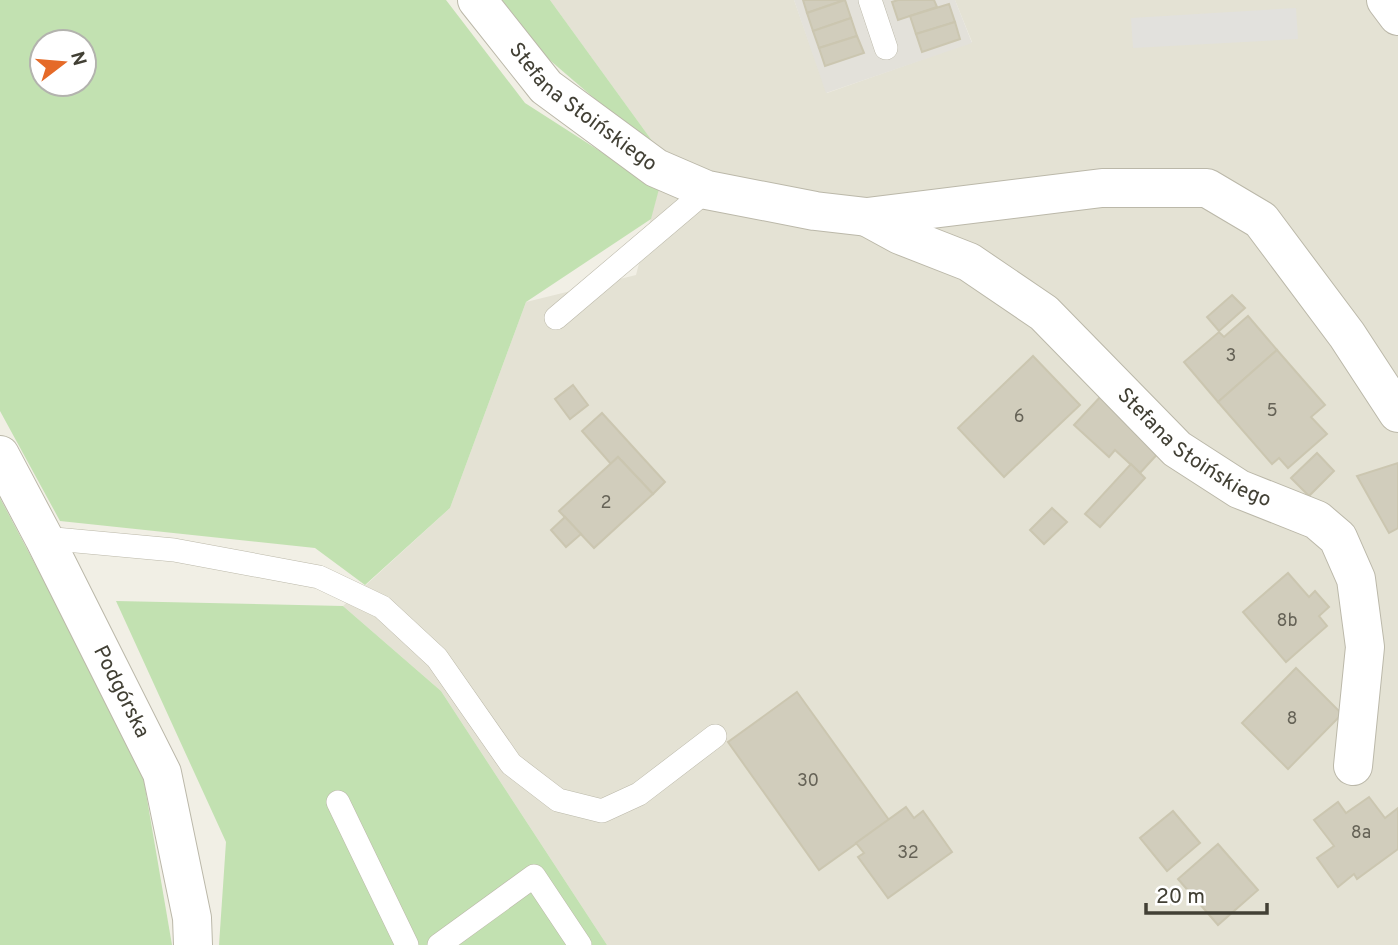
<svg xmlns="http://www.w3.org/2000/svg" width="1398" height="945" font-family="Overpass,sans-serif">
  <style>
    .residential { fill: #e4e2d4 }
    .industrial { fill: #e3e1da }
    .green { fill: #c2e1b1; fill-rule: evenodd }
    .parking { fill: #e2e1dd }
    .building { fill: #d1cdbc; stroke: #cbc6b0; stroke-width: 2 }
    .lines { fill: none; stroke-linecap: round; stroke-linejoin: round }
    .lane-casing { stroke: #bbb8a9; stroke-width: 24 }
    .street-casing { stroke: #bbb8a9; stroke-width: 40 }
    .lane { stroke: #fff; stroke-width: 23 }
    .street { stroke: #fff; stroke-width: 38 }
    .labels { text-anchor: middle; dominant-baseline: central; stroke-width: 7; stroke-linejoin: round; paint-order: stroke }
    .number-label { font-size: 18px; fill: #666357 }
    .street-label { font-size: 21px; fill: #424035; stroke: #fff }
  </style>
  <rect width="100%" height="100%" fill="#f1efe5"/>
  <path class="residential" d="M 550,0 L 794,0 L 827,93 L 972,42 L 955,0 L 1398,0 L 1398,945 L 607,945 L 441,691 L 343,606 L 450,508 L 526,302 L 636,275 L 666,160 Z"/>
  <path class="industrial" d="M 794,0 L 955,0 L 972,43 L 826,93 Z"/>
  <g class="green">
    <path d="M 0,0 L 446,0 L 525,103 L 659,189 L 651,219 L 526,302 L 450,508 L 365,585 L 315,548 L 60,521 L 0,411 ZM 42,42 L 84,42 L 84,84 L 42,84 Z"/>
    <path d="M 502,0 L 550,0 L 666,160 L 545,56 Z"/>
    <path d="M 0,498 L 141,764 L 172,945 L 0,945 Z"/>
    <path d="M 116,601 L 343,606 L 441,691 L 607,945 L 219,945 L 226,842 Z"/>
  </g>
  <path class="parking" d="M 1296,8 L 1298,39 L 1133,48 L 1131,18 Z"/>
  <g class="building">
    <path d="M 803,0 L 844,0 L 807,13 Z"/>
    <path d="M 845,0 L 851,18 L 813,31 L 807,13 Z"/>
    <path d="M 898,0 L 934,0 L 937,7 L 898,20 L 892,2 Z"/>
    <path d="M 949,4 L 955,22 L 916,34 L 910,16 Z"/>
    <path d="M 851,18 L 857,36 L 819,48 L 813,31 Z"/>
    <path d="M 955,22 L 960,39 L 922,52 L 916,34 Z"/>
    <path d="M 857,36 L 864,53 L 825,66 L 819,48 Z"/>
    <path d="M 1232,295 L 1245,308 L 1219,331 L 1207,317 Z"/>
    <path d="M 1248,316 L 1277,350 L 1218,402 L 1184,362 L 1219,332 L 1224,337 Z"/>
    <path d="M 1277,350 L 1325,405 L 1311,417 L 1327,434 L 1288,468 L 1279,458 L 1272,464 L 1218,402 Z"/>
    <path d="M 1033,356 L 1080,405 L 1004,477 L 958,428 Z"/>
    <path d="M 573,385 L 588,405 L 570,419 L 555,399 Z"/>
    <path d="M 1103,394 L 1162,449 L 1140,473 L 1115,450 L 1109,457 L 1074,425 Z"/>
    <path d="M 602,413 L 665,482 L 653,494 L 618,457 L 611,464 L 582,431 Z"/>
    <path d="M 1317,453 L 1334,471 L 1309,496 L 1291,478 Z"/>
    <path d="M 618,457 L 653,494 L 594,548 L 559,511 Z"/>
    <path d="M 1398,463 L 1398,528 L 1389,533 L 1357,476 Z"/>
    <path d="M 1131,464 L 1145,478 L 1100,527 L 1085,514 Z"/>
    <path d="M 1052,508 L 1067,522 L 1044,544 L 1030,530 Z"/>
    <path d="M 565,517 L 581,534 L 566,547 L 551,530 Z"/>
    <path d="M 1288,573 L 1309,597 L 1315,591 L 1329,607 L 1319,616 L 1327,626 L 1286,662 L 1243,612 Z"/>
    <path d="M 1296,668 L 1342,714 L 1288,769 L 1242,723 Z"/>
    <path d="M 797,692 L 889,820 L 819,870 L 728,742 Z"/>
    <path d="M 1369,797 L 1385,818 L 1398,808 L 1398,849 L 1357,879 L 1354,874 L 1338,887 L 1317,858 L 1334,846 L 1314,820 L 1338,802 L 1346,813 Z"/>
    <path d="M 906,807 L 914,818 L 923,811 L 952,852 L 888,898 L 858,857 L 864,853 L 856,843 Z"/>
    <path d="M 1173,811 L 1200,843 L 1167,871 L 1140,838 Z"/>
    <path d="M 1218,844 L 1258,890 L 1218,925 L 1178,879 Z"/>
  </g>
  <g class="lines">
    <g class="lane-casing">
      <g id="lane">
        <path d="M 870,0 L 886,48"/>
        <path d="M 556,318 L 707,190"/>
        <path d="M 44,538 L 174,550 L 319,577 L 382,607 L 437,658 L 511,764 L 558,800 L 602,811 L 639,794 L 715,736"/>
        <path d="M 338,802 L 407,945"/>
        <path d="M 439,945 L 534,876 L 580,945"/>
      </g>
    </g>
    <g class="street-casing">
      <g id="street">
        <path id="s1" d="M 477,0 L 546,87 L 656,168 L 707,190 L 815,211 L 867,217 L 1102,188 L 1207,188 L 1261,220 L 1347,335 L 1398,413"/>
        <path d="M 1386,0 L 1398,16"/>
        <path id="s2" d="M 867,217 L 900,235 L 969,262 L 1044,313 L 1177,449 L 1239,489 L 1317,520 L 1338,538 L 1356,579 L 1365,647 L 1353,766"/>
        <path id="s3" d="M 0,455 L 44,538 L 162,773 L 192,918 L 193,945"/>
      </g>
    </g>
    <use href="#lane" class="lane"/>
    <use href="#street" class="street"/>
  </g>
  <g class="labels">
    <g class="number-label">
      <text x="1231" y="356">3</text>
      <text x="1272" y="411">5</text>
      <text x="1019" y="417">6</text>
      <text x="606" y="503">2</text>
      <text x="1287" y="621">8b</text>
      <text x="1292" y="719">8</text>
      <text x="808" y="781">30</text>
      <text x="1361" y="833">8a</text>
      <text x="908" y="853">32</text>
    </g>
    <g class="street-label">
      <text stroke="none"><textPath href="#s1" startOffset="152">Stefana Stoińskiego</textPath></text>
      <text stroke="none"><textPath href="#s2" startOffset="406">Stefana Stoińskiego</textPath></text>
      <text stroke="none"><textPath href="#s3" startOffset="266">Podgórska</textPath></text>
    </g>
  </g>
  <g transform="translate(63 63) rotate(74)"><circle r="33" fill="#ffffff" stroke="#b3b3ae" stroke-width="2"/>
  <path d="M0-5L12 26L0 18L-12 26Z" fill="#e56a28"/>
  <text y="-10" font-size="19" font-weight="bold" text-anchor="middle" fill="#424035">N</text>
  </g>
  <path d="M1146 903v10h121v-10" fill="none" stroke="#424035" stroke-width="3.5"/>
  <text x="1156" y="903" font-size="21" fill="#424035" stroke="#ffffff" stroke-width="5" paint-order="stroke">20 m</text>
</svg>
